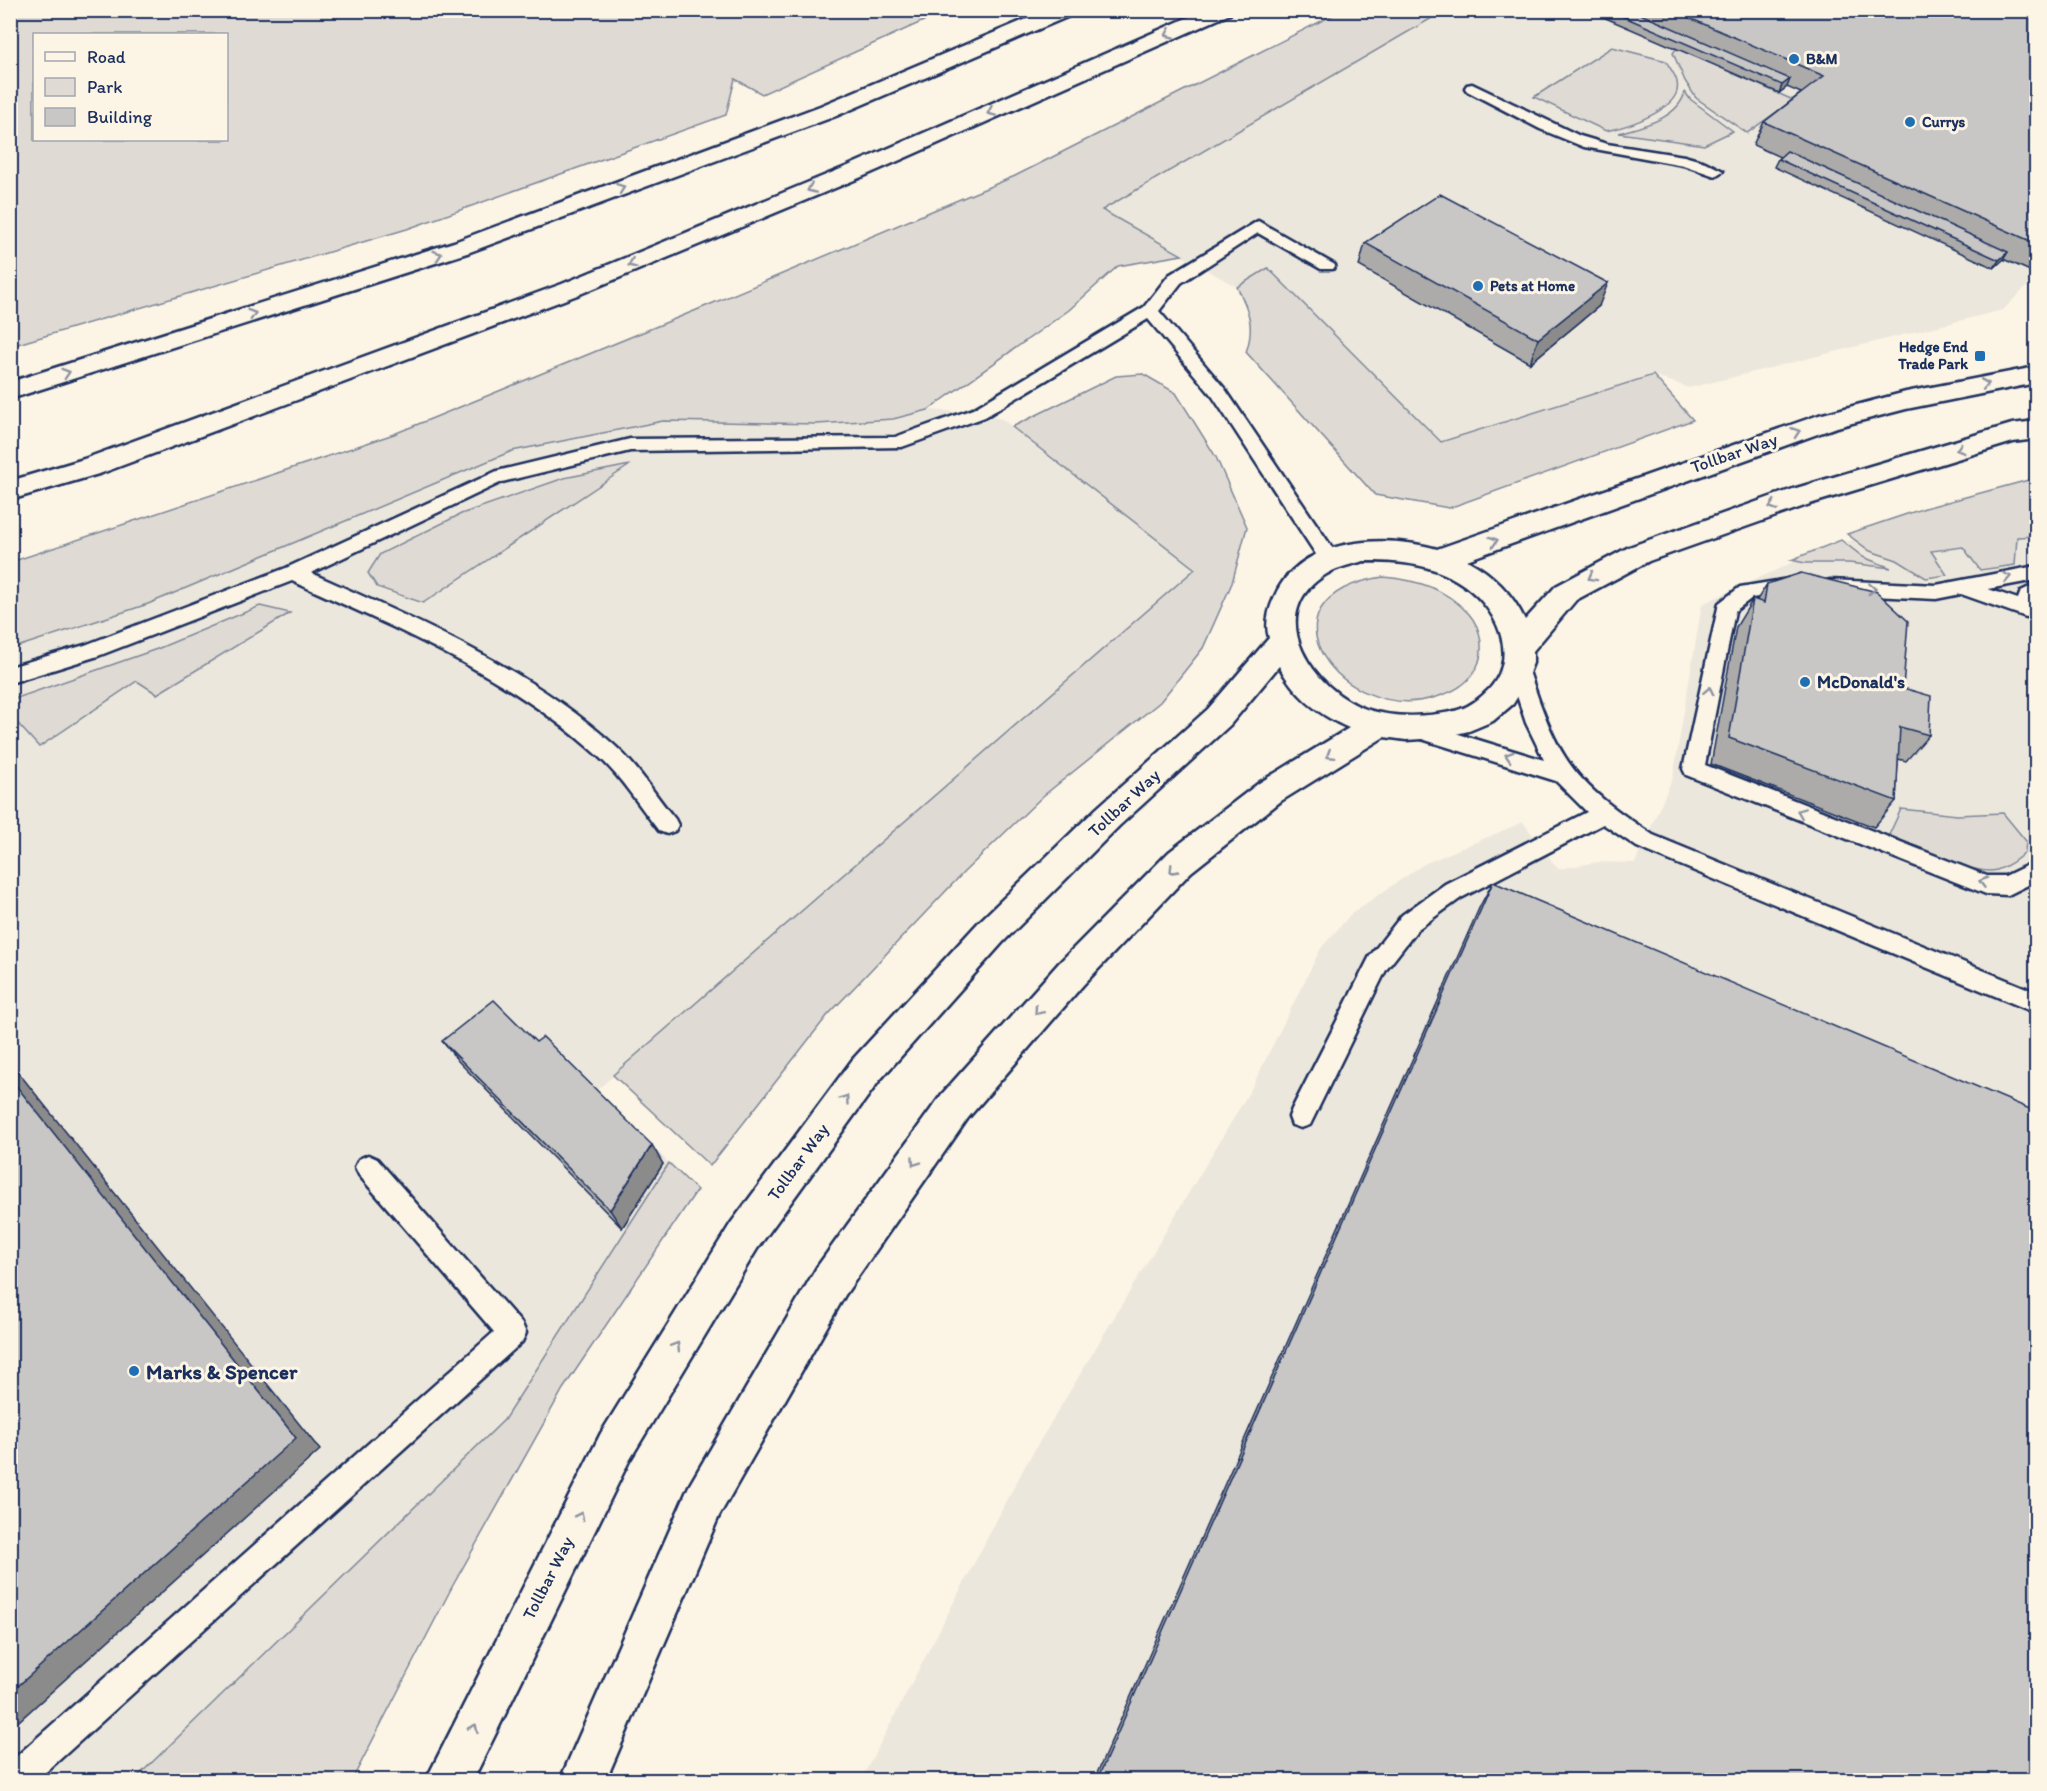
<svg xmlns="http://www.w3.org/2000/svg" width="2047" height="1791" font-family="Itim,sans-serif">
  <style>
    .built { fill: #ece7dc }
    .green { fill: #dfdbd4; stroke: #7d8599; stroke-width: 1.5; fill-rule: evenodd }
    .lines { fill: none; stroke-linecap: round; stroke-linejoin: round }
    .lane-casing { stroke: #1b2f5e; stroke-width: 5 }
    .secondary-casing { stroke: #1b2f5e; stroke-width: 5 }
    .highway-casing { stroke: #1b2f5e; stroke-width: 5 }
    .lane { fill: #fcf5e5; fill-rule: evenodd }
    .secondary { fill: #fcf5e5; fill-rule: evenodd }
    .highway { fill: #fcf5e5; fill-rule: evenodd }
    .wall { fill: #acabaa; stroke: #1b2f5e; stroke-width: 1.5 }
    .shaded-wall { fill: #8c8b8b; stroke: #1b2f5e; stroke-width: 1.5 }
    .building { fill: #c8c7c6; stroke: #1b2f5e; stroke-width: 1.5 }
    .oneway { stroke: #8c92a2 }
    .poi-dot { fill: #1f6fb2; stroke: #fcf5e5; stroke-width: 2 }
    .labels { text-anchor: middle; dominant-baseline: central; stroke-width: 6; stroke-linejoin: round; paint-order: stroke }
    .far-poi-label { font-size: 15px; font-weight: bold; fill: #1b2f5e; stroke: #fcf5e5; text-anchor: start }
    .street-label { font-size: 18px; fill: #1b2f5e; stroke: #fcf5e5 }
    .poi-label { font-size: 18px; font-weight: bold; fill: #1b2f5e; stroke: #fcf5e5; text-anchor: start }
    .near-poi-label { font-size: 21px; font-weight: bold; fill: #1b2f5e; stroke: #fcf5e5; text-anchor: start }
  </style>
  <rect width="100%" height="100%" fill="#fcf5e5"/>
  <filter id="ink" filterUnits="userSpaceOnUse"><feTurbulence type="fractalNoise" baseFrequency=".0167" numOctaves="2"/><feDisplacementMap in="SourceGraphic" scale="12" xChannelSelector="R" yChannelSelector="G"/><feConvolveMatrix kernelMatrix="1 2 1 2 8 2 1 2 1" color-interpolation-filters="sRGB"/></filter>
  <g filter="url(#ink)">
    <g class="built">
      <path d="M 1444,11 L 2036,11 L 2036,289 L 2028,285 L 2003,310 L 1689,388 L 1653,375 L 1441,442 L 1268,268 L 1237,287 L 1102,211 Z"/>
      <path d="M 928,410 L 979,413 L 1002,419 L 1196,569 L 597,1090 L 669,1163 L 504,1420 L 134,1780 L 11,1780 L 10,649 L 148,604 L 512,451 L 663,421 L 817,424 L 893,419 Z"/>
      <path d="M 2036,488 L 2036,1780 L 861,1780 L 1025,1466 L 1251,1089 L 1321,948 L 1352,913 L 1424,864 L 1523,822 L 1558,869 L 1598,862 L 1635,863 L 1673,777 L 1702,604 L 1824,548 Z"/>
    </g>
    <g class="green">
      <path d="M 11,10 L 946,10 L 946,11 L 762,94 L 735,79 L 726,115 L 407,229 L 11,346 ZM 34,34 L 226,34 L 226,140 L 34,140 Z"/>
      <path d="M 1341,11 L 1444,11 L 1102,210 L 1182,255 L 1118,266 L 1069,310 L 928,410 L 893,419 L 817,424 L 663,421 L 512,451 L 148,604 L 11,649 L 11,562 L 394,434 L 699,309 L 1015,176 Z"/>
      <path d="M 1612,47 L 1666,61 C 1669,67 1676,75 1677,82 C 1684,109 1626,127 1606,131 L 1534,97 Z"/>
      <path d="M 1677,48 L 1793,100 L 1747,133 L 1696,98 L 1685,81 L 1673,53 Z"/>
      <path d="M 1685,92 L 1690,99 L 1733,131 L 1704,145 L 1619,133 C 1642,126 1678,119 1685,92 Z"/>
      <path d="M 1268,268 L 1441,442 L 1653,375 L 1693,420 L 1449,508 L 1375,495 L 1246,352 C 1255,327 1249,310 1237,287 Z"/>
      <path d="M 1143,374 L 1176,393 L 1216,457 L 1247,527 L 1232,583 L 1203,648 L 1160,702 L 1043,796 L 964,872 L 827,1016 L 710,1166 L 613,1075 L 1195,569 L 1012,427 L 1116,376 Z"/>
      <path d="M 630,465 L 423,603 L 377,587 L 368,573 L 380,554 L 461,514 L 564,478 Z"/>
      <path d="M 2036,478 L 2036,536 L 2017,537 L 2015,565 L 1980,570 L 1963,547 L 1931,551 L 1947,575 L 1926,578 L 1897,560 L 1870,551 L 1847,534 L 1925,508 Z"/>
      <path d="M 1841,540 L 1863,557 L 1891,568 L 1849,563 L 1805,563 L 1791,560 Z"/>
      <path d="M 1383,577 C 1418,580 1445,588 1469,614 C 1482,629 1485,652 1476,669 C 1467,685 1453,692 1436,697 C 1343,727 1247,598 1383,577 Z"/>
      <path d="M 260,606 L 290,613 L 157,694 L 137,681 L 39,747 L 11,716 L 11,700 L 157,649 Z"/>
      <path d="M 1901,809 L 1957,815 L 2003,813 L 2026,841 L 2025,852 C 2017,860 2008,866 1997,870 C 1973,877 1914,845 1889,835 Z"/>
      <path d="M 669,1163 L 697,1190 L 563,1389 L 452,1587 L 352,1780 L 134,1780 L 504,1420 Z"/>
    </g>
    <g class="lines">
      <g class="lane-casing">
        <g id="lane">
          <path d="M 1472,84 L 1580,136 L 1607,144 L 1684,156 L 1705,162 L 1723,171 L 1715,176 L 1683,165 L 1584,147 L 1540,129 L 1467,91 L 1465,88 L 1467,85 Z"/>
          <path d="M 1258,221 L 1335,265 L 1333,269 L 1321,269 L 1258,233 L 1181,283 L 1159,311 L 1225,389 L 1337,555 L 1340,560 L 1337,565 L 1323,565 L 1213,397 L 1148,319 L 985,417 L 902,447 L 630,451 L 502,482 L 311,573 C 416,620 527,667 614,745 C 637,765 655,795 675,819 L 678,825 L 675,831 L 667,834 L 659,831 C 640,807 622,778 599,757 C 512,677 398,629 292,581 L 98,656 L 10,683 L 10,667 L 85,645 L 286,568 L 497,471 L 630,439 L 895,437 L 973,409 L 1144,307 L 1169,275 Z"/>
          <path d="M 2036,566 L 2036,580 L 1988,589 L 2018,599 L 2021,591 L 2036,584 L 2036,605 L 2033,615 L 2026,617 L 1961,594 L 1936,599 L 1830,594 L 1823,592 L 1820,587 L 1823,582 L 1830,580 L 1936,585 Z"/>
          <path d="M 1794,578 L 1801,580 L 1804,585 L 1801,590 L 1752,598 L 1735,611 L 1705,765 L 1987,876 L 2005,876 L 2036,861 L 2036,881 L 2008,895 L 1986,894 L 1686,775 L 1683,769 L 1719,603 L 1740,587 Z"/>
          <path d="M 1518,660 L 1525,663 L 1528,668 C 1558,760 1571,781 1653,835 L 2036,992 L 2036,1013 L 1637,847 L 1603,824 L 1461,898 L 1418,929 L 1386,970 L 1310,1125 L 1301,1128 L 1292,1125 L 1289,1117 L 1292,1109 L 1370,956 L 1402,915 L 1445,884 L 1587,812 L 1556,781 L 1409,735 L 1406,729 L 1409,723 L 1416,721 L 1544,760 L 1526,723 L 1508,668 L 1511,663 Z"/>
          <path d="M 368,1155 L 377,1159 L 522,1324 L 526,1333 L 522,1342 L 37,1780 L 10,1780 L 10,1762 L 494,1332 L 359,1175 L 355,1167 L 359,1159 Z"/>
        </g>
      </g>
      <g class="secondary-casing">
        <path id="secondary" d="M 2036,367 L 2036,383 L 1906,409 L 1837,427 L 1467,560 C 1493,574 1512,593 1525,620 L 1556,586 L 1629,547 L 1793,489 L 2012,424 L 2036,421 L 2036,439 L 2013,442 L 1813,503 L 1649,561 L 1576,600 L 1533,651 L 1533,663 L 1523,688 L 1513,704 L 1493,721 L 1469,731 L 1438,738 L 1406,740 L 1384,737 L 1281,801 L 1191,872 L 1083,985 L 968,1118 L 845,1295 L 719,1516 L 606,1780 L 560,1780 L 689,1486 L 817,1267 L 942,1094 L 1059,963 L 1169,852 L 1259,783 L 1349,728 C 1319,715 1295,696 1279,666 L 1230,725 L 1119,826 L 1003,942 L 879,1081 L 757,1249 L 629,1461 L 473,1780 L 426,1780 L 601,1433 L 731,1223 L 853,1059 L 979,922 L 1097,808 L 1208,709 L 1269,638 C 1265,624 1268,611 1274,598 C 1298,538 1382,533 1437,549 L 1819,415 L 1906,392 ZM 1364,561 C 1396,561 1428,563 1456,580 C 1496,603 1525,660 1483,695 C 1473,704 1464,709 1451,712 C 1424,717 1393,718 1366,709 C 1315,691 1263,618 1322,577 C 1334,568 1349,565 1364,561 Z"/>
      </g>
      <g class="highway-casing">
        <g id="highway">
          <path d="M 1048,10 L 1077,10 L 1074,14 L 836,116 L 470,252 L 10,399 L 10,382 L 454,242 L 820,106 Z"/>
          <path d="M 1205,10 L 1233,10 L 1230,14 L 864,176 L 580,294 L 102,473 L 10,500 L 10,481 L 84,459 L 562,284 L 848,166 Z"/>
        </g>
      </g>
      <use href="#lane" class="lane"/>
      <use href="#secondary" class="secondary"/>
      <use href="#highway" class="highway"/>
    </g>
    <g class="wall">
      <path d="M 1587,10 L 2037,10 L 2037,274 L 2003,259 L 1994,268 L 1774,167 L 1778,159 L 1780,157 L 1753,145 L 1764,122 L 1801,93 L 1787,87 L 1779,93 Z"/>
      <path d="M 1365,243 L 1599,306 L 1530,363 L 1359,266 Z"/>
      <path d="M 1767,584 L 1903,688 L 1929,735 L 1906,761 L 1898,759 L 1896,801 L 1874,827 L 1711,764 L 1736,627 L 1753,599 L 1757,600 Z"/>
      <path d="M 1493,882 L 2037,1780 L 1094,1780 L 1480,906 Z"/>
      <path d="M 442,1041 L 663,1164 L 622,1228 L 459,1062 Z"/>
    </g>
    <g class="shaded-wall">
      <path d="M 1790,79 L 1787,87 L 1779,93 L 1782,85 Z"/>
      <path d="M 2008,252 L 2003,260 L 1994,268 L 1999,260 Z"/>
      <path d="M 1608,283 L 1599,306 L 1530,363 L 1538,339 Z"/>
      <path d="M 10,1062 L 320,1450 L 10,1729 Z"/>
      <path d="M 652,1145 L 663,1164 L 622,1228 L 610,1210 Z"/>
    </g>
    <g class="building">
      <path d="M 1608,10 L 1631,10 L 1790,79 L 1782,85 Z"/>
      <path d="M 1671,10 L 2037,10 L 2037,244 L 1764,122 L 1824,76 Z"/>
      <path d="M 1787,151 L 2008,252 L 1999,260 L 1778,159 Z"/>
      <path d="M 1440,194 L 1608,283 L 1538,339 L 1365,243 Z"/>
      <path d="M 1801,573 L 1877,592 L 1908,621 L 1903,688 L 1931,696 L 1929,735 L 1900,727 L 1896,801 L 1729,738 L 1753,599 L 1764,603 L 1767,584 Z"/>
      <path d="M 1493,882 L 2037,1112 L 2037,1780 L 1097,1780 Z"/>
      <path d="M 494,1000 L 536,1042 L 543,1037 L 652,1145 L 610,1210 L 442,1041 Z"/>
      <path d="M 10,1078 L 296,1438 L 10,1693 Z"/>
    </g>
    <defs><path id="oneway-chevron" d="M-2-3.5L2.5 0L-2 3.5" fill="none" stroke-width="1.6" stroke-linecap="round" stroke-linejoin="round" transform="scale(1.5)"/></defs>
    <g class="oneway">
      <use href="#oneway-chevron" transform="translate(1169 34) rotate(156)"/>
      <use href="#oneway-chevron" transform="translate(991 112) rotate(156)"/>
      <use href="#oneway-chevron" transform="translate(621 188) rotate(-20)"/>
      <use href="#oneway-chevron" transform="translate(811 189) rotate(157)"/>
      <use href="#oneway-chevron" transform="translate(438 255) rotate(-18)"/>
      <use href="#oneway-chevron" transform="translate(632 264) rotate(157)"/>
      <use href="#oneway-chevron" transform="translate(252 314) rotate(-18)"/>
      <use href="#oneway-chevron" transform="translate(66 373) rotate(-18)"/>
      <use href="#oneway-chevron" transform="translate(1985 384) rotate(-10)"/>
      <use href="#oneway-chevron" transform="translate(1796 432) rotate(-19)"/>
      <use href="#oneway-chevron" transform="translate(1960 449) rotate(163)"/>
      <use href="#oneway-chevron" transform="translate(1773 506) rotate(162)"/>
      <use href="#oneway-chevron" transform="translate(1494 541) rotate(-18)"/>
      <use href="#oneway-chevron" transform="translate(1592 577) rotate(151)"/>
      <use href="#oneway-chevron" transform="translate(2007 577) rotate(-12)"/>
      <use href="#oneway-chevron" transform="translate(1872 589) rotate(3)"/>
      <use href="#oneway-chevron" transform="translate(1709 691) rotate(-79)"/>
      <use href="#oneway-chevron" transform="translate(1330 755) rotate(148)"/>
      <use href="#oneway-chevron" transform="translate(1509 756) rotate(-162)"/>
      <use href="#oneway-chevron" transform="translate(1801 812) rotate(-158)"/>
      <use href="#oneway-chevron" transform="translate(1173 870) rotate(134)"/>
      <use href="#oneway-chevron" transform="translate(1983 882) rotate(-165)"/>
      <use href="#oneway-chevron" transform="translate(1038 1011) rotate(131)"/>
      <use href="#oneway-chevron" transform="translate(845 1099) rotate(-54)"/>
      <use href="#oneway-chevron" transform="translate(915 1162) rotate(125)"/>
      <use href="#oneway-chevron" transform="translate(676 1346) rotate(-58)"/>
      <use href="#oneway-chevron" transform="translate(580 1516) rotate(-63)"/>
      <use href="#oneway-chevron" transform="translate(474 1728) rotate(-64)"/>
    </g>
  </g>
  <g class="poi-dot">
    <circle cx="1794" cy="59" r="6"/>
    <circle cx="1910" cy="122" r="6"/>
    <circle cx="1478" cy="286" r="6"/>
    <rect x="1974" y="350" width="12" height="12" rx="3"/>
    <circle cx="1805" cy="682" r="6"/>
    <circle cx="134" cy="1371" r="6"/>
  </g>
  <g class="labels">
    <g class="far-poi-label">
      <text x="1806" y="59">B&amp;M</text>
      <text x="1922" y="122">Currys</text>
      <text x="1490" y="286">Pets at Home</text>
      <text x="1968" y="347" text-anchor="end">Hedge End<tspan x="1968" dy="17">Trade Park</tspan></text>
    </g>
    <g class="street-label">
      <text transform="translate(1734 453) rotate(-19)">Tollbar Way</text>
      <text transform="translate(1124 803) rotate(-43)">Tollbar Way</text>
      <text transform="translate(798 1162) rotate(-54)">Tollbar Way</text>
      <text transform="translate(548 1578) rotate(-63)">Tollbar Way</text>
    </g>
    <g class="poi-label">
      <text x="1817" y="682">McDonald's</text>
    </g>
    <g class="near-poi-label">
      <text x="146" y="1371">Marks &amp; Spencer</text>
    </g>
  </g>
  <rect width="2047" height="1791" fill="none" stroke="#fcf5e5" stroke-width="36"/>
  <rect x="18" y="18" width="2011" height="1755" fill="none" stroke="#1b2f5e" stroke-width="2" filter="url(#ink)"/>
  <rect x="33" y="33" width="195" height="108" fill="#fcf5e5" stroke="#a2a6af" stroke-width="1.5"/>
  <rect x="45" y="52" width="30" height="9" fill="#fcf5e5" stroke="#a2a6af" stroke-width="1.5"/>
  <text x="87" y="63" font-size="18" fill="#1b2f5e">Road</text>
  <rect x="45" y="78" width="30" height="18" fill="#dfdbd4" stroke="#a2a6af" stroke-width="1.5"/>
  <text x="87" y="93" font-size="18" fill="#1b2f5e">Park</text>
  <rect x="45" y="108" width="30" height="18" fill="#c8c7c6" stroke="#a2a6af" stroke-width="1.5"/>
  <text x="87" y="123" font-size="18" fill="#1b2f5e">Building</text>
</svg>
